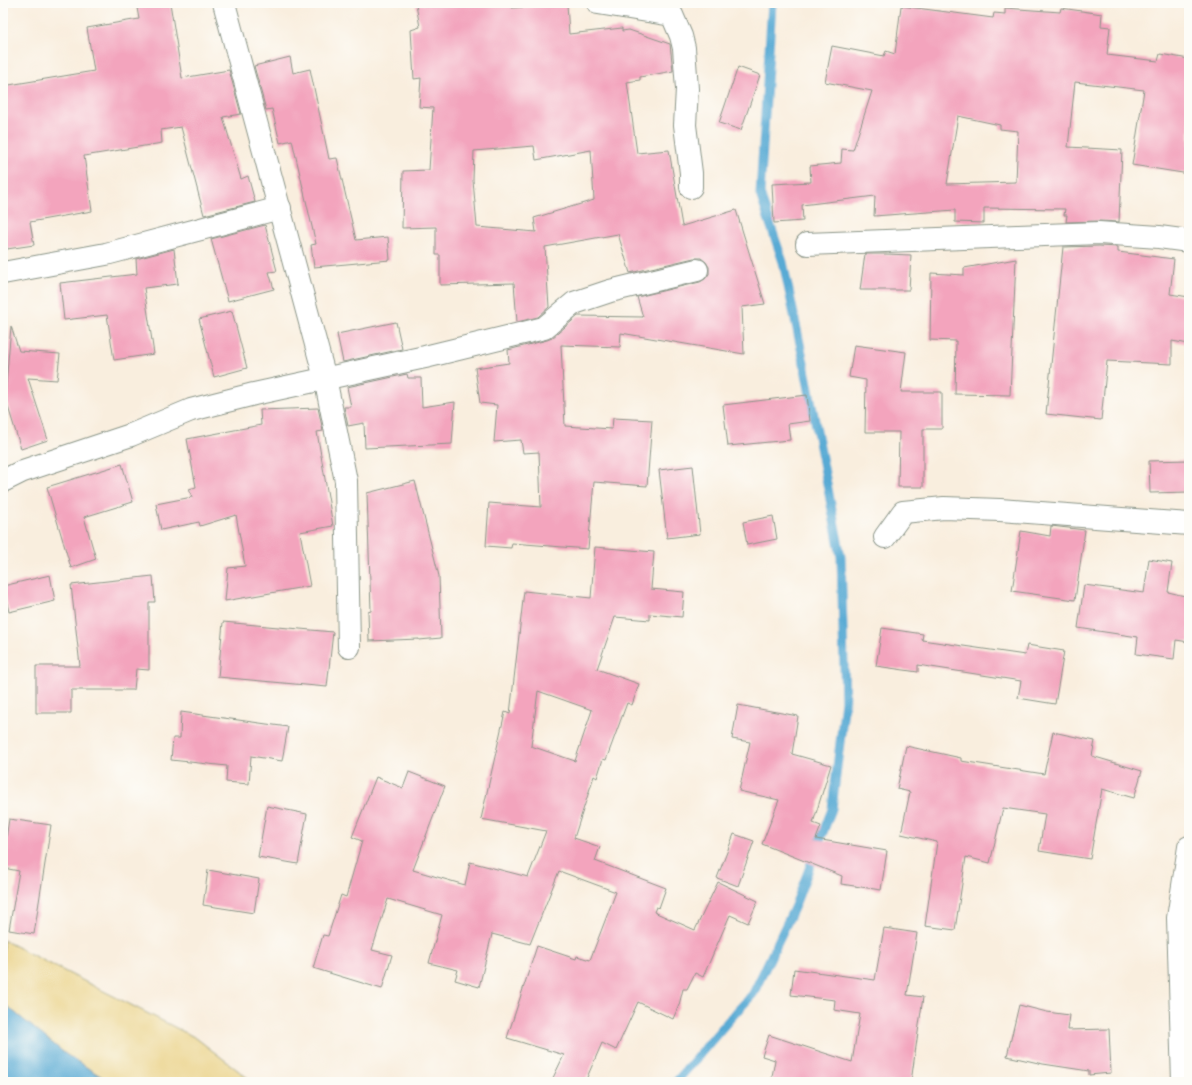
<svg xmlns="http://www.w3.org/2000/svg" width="1192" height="1085" font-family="'Indie Flower',sans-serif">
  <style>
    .sand { fill: #eeda9e; stroke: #868c69 }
    .water { fill: #59aad4; stroke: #3c7484 }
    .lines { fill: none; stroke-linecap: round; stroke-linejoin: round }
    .stream { stroke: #59aad4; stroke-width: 9 }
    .building { fill: #f3a4bd; fill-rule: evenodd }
    .minor-casing { stroke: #8c9689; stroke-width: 24 }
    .minor { stroke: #fff; stroke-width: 22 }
  </style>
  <rect width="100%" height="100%" fill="#fdfcf7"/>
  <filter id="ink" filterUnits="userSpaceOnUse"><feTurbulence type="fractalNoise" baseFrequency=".025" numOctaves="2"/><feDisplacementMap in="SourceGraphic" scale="8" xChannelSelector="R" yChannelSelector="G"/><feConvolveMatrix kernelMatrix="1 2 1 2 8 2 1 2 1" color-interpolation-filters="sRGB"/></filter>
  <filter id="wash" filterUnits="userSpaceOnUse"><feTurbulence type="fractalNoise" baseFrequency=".012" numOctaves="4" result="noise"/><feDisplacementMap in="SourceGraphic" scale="16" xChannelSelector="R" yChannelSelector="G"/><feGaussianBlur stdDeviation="0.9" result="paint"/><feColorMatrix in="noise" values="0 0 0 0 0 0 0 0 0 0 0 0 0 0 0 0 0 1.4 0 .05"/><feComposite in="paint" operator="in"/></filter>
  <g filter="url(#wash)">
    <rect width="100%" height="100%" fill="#f9eede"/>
    <path class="sand" d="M 3,940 L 196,1038 L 253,1082 L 110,1082 L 67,1055 L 3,1003 Z"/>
    <path class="water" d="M 3,1003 L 67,1055 L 110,1082 L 3,1082 Z"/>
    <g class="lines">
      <path class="stream" d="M 676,1082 L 729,1020 L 753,994 L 794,908 L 832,809 L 845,701 L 841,557 L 803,358 L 783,262 L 760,194 L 772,3"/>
    </g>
    <g id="blocks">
      <g class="building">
        <path d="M 170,3 L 182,78 L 229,70 L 241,114 L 223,117 L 241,179 L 248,176 L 255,202 L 204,215 L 181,127 L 161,130 L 162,143 L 84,156 L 92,211 L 30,222 L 34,245 L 7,249 L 3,224 L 3,86 L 94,71 L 87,28 L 139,19 L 137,8 Z"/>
        <path d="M 428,3 L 511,3 L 512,8 L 567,4 L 569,34 L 622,28 L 622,31 L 629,30 L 670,44 L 673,71 L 640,77 L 640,80 L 627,82 L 637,153 L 669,150 L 682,226 L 736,210 L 765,304 L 742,307 L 744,354 L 621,333 L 620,347 L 561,345 L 565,426 L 612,429 L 613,418 L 652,420 L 647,486 L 594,482 L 588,549 L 512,543 L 511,548 L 486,546 L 489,503 L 541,507 L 539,452 L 523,453 L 521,440 L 494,442 L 497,405 L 480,403 L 475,368 L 509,363 L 508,350 L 547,340 L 552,338 L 578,316 L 643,317 L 637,297 L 700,282 L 705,279 L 709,274 L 709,267 L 706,262 L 701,258 L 694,258 L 630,273 L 618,234 L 545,247 L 549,307 L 538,317 L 517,322 L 514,283 L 440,285 L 440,255 L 436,255 L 436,227 L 402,228 L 403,171 L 429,170 L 433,108 L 419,107 L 421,78 L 414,79 L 411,30 L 420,27 L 416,5 L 428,4 ZM 534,146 L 536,160 L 591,150 L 594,200 L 534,218 L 536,232 L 477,227 L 473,180 L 474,151 Z"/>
        <path d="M 901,6 L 993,18 L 994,13 L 1005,14 L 1005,8 L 1060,12 L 1061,8 L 1102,14 L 1101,26 L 1110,27 L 1107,55 L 1158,61 L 1160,54 L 1189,59 L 1189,174 L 1132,165 L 1144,90 L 1075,82 L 1068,147 L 1122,150 L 1119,222 L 1099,221 L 1066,222 L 1067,215 L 1064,215 L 1065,209 L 984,208 L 984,223 L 955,222 L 955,210 L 874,216 L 875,196 L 802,205 L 803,221 L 774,223 L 772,184 L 811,182 L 810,166 L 841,163 L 842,149 L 853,150 L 872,91 L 825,82 L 832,46 L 884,56 L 886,51 L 895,54 ZM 958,116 L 1000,125 L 1000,129 L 1018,131 L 1016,182 L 947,184 Z"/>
        <path d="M 290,57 L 293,73 L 310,69 L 329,159 L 337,158 L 356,240 L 388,237 L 390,260 L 314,267 L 311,245 L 316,244 L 292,140 L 280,143 L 272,109 L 266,110 L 254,66 Z"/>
        <path d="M 738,67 L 760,75 L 741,130 L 719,123 Z"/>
        <path d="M 265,225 L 277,271 L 269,272 L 274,289 L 228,301 L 211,239 Z"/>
        <path d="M 1099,246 L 1118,247 L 1118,252 L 1174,259 L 1170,294 L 1189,297 L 1189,344 L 1172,341 L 1172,364 L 1107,361 L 1101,420 L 1046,414 L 1063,247 Z"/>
        <path d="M 174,249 L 178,284 L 144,288 L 154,354 L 114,360 L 107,315 L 64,320 L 60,283 L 137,274 L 136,259 Z"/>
        <path d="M 865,254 L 886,254 L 911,255 L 909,290 L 860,290 Z"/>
        <path d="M 1016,259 L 1010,395 L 955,394 L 956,341 L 930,340 L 931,273 L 964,275 L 964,268 Z"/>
        <path d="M 232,311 L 247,368 L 214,377 L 199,319 Z"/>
        <path d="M 396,322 L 402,349 L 343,362 L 337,334 Z"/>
        <path d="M 11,326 L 19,351 L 60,354 L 57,380 L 28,378 L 48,440 L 21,449 L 5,397 Z"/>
        <path d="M 854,345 L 906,352 L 901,392 L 942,392 L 942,429 L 923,429 L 923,487 L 898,487 L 899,432 L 865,432 L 866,380 L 849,377 Z"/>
        <path d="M 407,374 L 408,378 L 421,378 L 422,407 L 455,402 L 452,444 L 365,448 L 364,423 L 348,426 L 344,407 L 351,407 L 347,387 Z"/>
        <path d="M 807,395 L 810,421 L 788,424 L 790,440 L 728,446 L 723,405 Z"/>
        <path d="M 318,408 L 323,431 L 317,432 L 333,526 L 300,532 L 310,586 L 225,601 L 228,568 L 245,566 L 236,515 L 200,526 L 199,522 L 161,530 L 156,504 L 192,497 L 189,489 L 196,487 L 187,439 L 261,425 L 260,410 Z"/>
        <path d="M 1189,460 L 1189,492 L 1150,493 L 1149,461 Z"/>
        <path d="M 122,464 L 133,502 L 84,517 L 96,559 L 71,568 L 47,487 Z"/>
        <path d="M 693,466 L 700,534 L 667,538 L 659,470 Z"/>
        <path d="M 415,481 L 439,576 L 441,638 L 419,640 L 419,639 L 369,641 L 368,612 L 371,611 L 367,493 Z"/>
        <path d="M 773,516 L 777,539 L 747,545 L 743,522 Z"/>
        <path d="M 1051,526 L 1085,530 L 1075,600 L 1012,591 L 1021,531 L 1050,536 Z"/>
        <path d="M 595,547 L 654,552 L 651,589 L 684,592 L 682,617 L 650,614 L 650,620 L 615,617 L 597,669 L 639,684 L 632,705 L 627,703 L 606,760 L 603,759 L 597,778 L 594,776 L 574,838 L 600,847 L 595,861 L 666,888 L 659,908 L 656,907 L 654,912 L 695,930 L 718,882 L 758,901 L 748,923 L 730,915 L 703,977 L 695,973 L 687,989 L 683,989 L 679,1005 L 673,1019 L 638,1002 L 616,1050 L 602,1043 L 585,1082 L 551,1082 L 564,1055 L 507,1038 L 537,946 L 576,959 L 577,956 L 590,960 L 616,892 L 559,871 L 530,944 L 492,934 L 479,987 L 455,980 L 458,970 L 429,963 L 442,915 L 388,899 L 372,950 L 392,955 L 382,989 L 313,968 L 323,935 L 328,936 L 341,895 L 346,897 L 362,841 L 352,837 L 376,777 L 403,788 L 409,772 L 445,786 L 413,870 L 465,885 L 470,862 L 528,877 L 546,831 L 481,819 L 505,712 L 510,714 L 524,591 L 591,598 ZM 538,691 L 592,710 L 575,761 L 531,746 Z"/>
        <path d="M 1149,559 L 1172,563 L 1168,592 L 1189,597 L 1189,642 L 1176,640 L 1174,659 L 1136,654 L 1138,637 L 1078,628 L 1084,585 L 1144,593 Z"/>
        <path d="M 50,575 L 55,601 L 9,612 L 3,586 Z"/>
        <path d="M 153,576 L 155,602 L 149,602 L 149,670 L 136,669 L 134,690 L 71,690 L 71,713 L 36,713 L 36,666 L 80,666 L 71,585 Z"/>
        <path d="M 223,622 L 333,632 L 327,687 L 218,677 Z"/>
        <path d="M 882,628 L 923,634 L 922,640 L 1025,655 L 1027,645 L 1064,651 L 1055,704 L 1018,698 L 1021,681 L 918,665 L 918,672 L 876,666 Z"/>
        <path d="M 738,705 L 798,716 L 792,754 L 831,765 L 813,823 L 821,826 L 816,839 L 887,851 L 881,890 L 841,884 L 842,876 L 762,844 L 779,800 L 739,791 L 750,742 L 732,739 Z"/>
        <path d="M 181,712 L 288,727 L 282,761 L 251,756 L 249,784 L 226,782 L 227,766 L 171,760 L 173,738 L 180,738 Z"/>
        <path d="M 1053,732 L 1095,741 L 1092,756 L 1142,771 L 1134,798 L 1102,789 L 1090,859 L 1039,851 L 1045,814 L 1003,808 L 990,863 L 966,857 L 955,930 L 925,926 L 937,842 L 901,834 L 910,792 L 897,789 L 906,746 L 961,758 L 961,761 L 1044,774 Z"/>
        <path d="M 267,806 L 307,814 L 298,864 L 258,857 Z"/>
        <path d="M 9,819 L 51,825 L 34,934 L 9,930 L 19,871 L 3,868 L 3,859 Z"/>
        <path d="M 734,834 L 754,841 L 738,886 L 717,878 Z"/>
        <path d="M 208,870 L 259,879 L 254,913 L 203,905 Z"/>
        <path d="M 884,928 L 917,933 L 907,995 L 923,997 L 911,1082 L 771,1082 L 775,1060 L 762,1056 L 769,1035 L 852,1062 L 860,1014 L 834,1010 L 835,1000 L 791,995 L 794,969 L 875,980 Z"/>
        <path d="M 1019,1005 L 1047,1012 L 1069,1015 L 1067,1030 L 1109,1029 L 1111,1073 L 1089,1075 L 1089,1071 L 1043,1064 L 1007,1056 Z"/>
      </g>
    </g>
  </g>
  <g filter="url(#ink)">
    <use href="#blocks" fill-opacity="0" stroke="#8c9689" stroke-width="1"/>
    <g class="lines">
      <g class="minor-casing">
        <g id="minor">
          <path d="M 224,3 L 325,378 L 346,481 L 349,647"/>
          <path d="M 598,3 L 672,15 L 681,36 L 684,48 L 687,89 L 685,125 L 691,173 L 691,187"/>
          <path d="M 807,244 L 1099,233 L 1159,237 L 1189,241"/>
          <path d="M 3,273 L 106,254 L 280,208"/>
          <path d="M 3,481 L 23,471 L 131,435 L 191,410 L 254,394 L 425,357 L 544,328 L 574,303 L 610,291 L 697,270"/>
          <path d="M 885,537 L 903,512 L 944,508 L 1000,510 L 1189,524"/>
          <path d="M 1183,1082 L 1178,918 L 1189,847"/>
        </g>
      </g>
      <use href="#minor" class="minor"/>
    </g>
  </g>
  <rect width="1192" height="1085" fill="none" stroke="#fdfcf7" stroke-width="16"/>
</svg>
